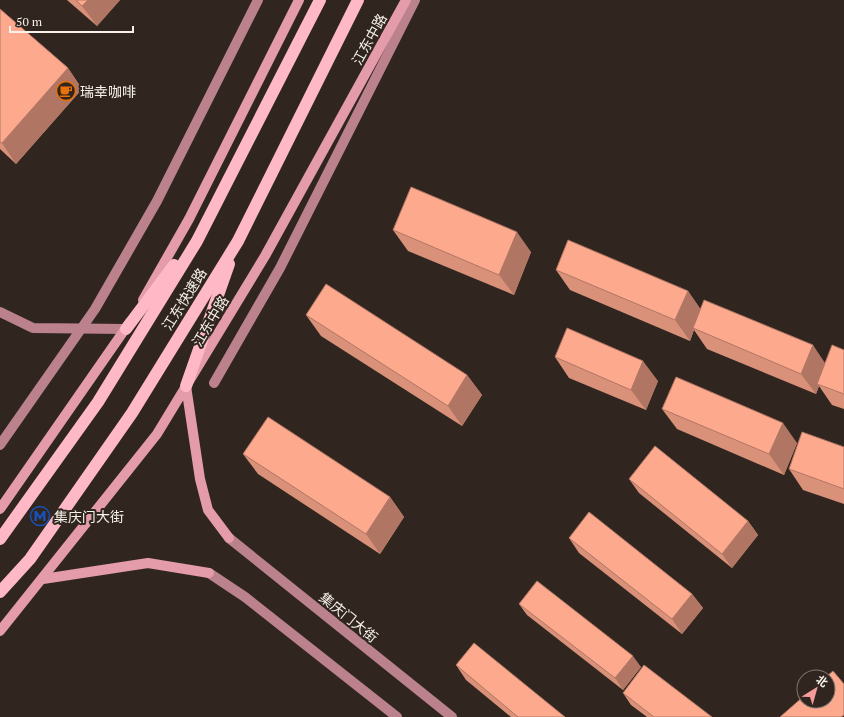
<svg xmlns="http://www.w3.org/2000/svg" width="844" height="717" font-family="'PT Serif','Noto Sans SC',serif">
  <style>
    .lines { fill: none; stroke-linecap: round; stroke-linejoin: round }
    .secondary { stroke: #bb828e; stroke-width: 10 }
    .primary { stroke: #e49baa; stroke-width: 10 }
    .highway { stroke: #feb8c6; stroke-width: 12 }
    .wall { fill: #d9917a }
    .shaded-wall { fill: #b07663 }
    .building { fill: #fca98e; stroke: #b07663 }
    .labels { text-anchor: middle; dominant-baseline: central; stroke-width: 4; stroke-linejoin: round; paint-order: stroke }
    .street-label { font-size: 14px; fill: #f7f1ec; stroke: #30261f }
    .poi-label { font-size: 14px; fill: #f7f1ec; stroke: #30261f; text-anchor: start }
  </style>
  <rect width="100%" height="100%" fill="#30261f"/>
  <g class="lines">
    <g class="secondary">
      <path d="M 0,312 L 33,328 L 126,329"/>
      <path d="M 214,383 L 280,268 L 415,0"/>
      <path d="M 0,445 L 95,309 L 157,201 L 258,0"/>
      <path d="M 229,538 L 452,717"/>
      <path d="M 209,573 L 245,597 L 397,717"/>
    </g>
    <g class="primary">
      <path d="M 143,300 L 189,219 L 299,0"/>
      <path d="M 186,386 L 200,479 L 208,510 L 229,538"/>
      <path d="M 0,509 L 130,322"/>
      <path d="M 43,579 L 148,563 L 209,573"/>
      <path d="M 0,631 L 157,434 L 265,256 L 406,0"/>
    </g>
    <g class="highway">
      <path d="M 126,329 L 174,265"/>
      <path d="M 186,386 L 229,264"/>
      <path d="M 0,539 L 98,402 L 197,241 L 320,0"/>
      <path d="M 0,592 L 30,559 L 132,413 L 238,241 L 358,0"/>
    </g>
  </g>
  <g class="wall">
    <path d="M 67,0 L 120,0 L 97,26 Z"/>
    <path d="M 0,9 L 68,68 L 82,89 L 16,164 L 0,149 Z"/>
    <path d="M 393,230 L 531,252 L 514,295 L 408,251 Z"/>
    <path d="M 556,270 L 688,291 L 700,309 L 825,363 L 844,350 L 844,409 L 832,405 L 819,386 L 816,394 L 707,349 L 694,330 L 690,341 L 570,290 Z"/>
    <path d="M 306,315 L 467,375 L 482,395 L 462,426 L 321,336 Z"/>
    <path d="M 555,357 L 658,381 L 646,410 L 569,378 Z"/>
    <path d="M 662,409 L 797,443 L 784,475 L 677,429 Z"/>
    <path d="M 844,447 L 844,504 L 803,490 L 789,469 Z"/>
    <path d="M 243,454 L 390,497 L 404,517 L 380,554 L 258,474 Z"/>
    <path d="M 629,479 L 748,521 L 758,535 L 732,568 L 639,493 Z"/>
    <path d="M 569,538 L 692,594 L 703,608 L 682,634 L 579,553 Z"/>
    <path d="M 519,604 L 641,667 L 623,690 L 527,615 Z"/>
    <path d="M 456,665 L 565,717 L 511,717 L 466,680 Z"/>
    <path d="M 623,693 L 712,717 L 647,717 L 631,705 Z"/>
  </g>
  <g class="shaded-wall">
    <path d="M 88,0 L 120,0 L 97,26 L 82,6 Z"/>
    <path d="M 68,68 L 82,89 L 16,164 L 2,143 Z"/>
    <path d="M 517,232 L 531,252 L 514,295 L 499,275 Z"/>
    <path d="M 688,291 L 702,311 L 693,328 L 694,330 L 690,341 L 675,320 Z"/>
    <path d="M 813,345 L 827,366 L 817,384 L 819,386 L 816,394 L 801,374 Z"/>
    <path d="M 643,361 L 658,381 L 646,410 L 631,390 Z"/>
    <path d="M 467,375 L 482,395 L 462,426 L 448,406 Z"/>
    <path d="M 783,423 L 797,443 L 784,475 L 769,454 Z"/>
    <path d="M 390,497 L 404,517 L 380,554 L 366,534 Z"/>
    <path d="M 748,521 L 758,535 L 732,568 L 722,554 Z"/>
    <path d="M 692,594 L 703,608 L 682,634 L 672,619 Z"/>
    <path d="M 633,656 L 641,667 L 623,690 L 615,678 Z"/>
  </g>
  <g class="building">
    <path d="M 76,0 L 88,0 L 82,6 Z"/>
    <path d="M 0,9 L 68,68 L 2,143 L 0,142 Z"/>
    <path d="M 411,187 L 517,232 L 499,275 L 393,230 Z"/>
    <path d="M 568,240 L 688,291 L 675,320 L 556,270 Z"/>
    <path d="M 326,284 L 467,375 L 448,406 L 306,315 Z"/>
    <path d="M 704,300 L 813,345 L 801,374 L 693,328 Z"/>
    <path d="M 567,328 L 643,361 L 631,390 L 555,357 Z"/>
    <path d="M 832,345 L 844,350 L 844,394 L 817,384 Z"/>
    <path d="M 676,377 L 783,423 L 769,454 L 662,409 Z"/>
    <path d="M 268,417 L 390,497 L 366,534 L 243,454 Z"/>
    <path d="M 802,432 L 844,447 L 844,489 L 789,469 Z"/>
    <path d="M 655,446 L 748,521 L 722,554 L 629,479 Z"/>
    <path d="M 589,512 L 692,594 L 672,619 L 569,538 Z"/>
    <path d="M 537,581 L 633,656 L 615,678 L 519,604 Z"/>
    <path d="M 474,643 L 565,717 L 518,717 L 456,665 Z"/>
    <path d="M 644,665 L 712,717 L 654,717 L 623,693 Z"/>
    <path d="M 833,671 L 844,684 L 844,715 L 841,717 L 780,717 L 804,696 L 804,701 L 828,701 L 828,677 L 826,677 Z"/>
  </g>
  <defs>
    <g id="cafe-ring" transform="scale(1)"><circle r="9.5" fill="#30261f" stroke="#e8710a" stroke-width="1.5"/><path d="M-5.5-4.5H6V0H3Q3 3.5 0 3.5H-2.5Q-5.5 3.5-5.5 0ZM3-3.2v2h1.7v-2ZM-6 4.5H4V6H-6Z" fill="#e8710a"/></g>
    <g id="metro-ring" transform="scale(1)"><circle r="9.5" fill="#30261f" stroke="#1a4fb4" stroke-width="1.5"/><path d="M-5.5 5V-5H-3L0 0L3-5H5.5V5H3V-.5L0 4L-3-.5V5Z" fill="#1a4fb4"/></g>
  </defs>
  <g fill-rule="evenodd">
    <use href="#cafe-ring" x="66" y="91"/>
    <use href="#metro-ring" x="40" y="516"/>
  </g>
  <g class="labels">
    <g class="street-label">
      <text transform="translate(369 39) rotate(-61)">江东中路</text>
      <text transform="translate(184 299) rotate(-58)">江东快速路</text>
      <text transform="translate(210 321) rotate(-59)">江东中路</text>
      <text transform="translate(349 617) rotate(39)">集庆门大街</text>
    </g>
    <g class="poi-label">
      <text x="80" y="91">瑞幸咖啡</text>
      <text x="54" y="516">集庆门大街</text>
    </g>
  </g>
  <g transform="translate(816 689) rotate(37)"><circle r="19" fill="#30261f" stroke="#807771"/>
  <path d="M0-3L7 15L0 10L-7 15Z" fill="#f59b99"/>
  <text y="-6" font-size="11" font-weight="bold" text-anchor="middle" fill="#f7f1ec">北</text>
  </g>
  <path d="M10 26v6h123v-6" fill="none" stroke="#f7f1ec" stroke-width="2"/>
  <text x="16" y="26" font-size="12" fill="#f7f1ec" stroke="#30261f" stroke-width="3" paint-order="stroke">50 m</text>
</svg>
